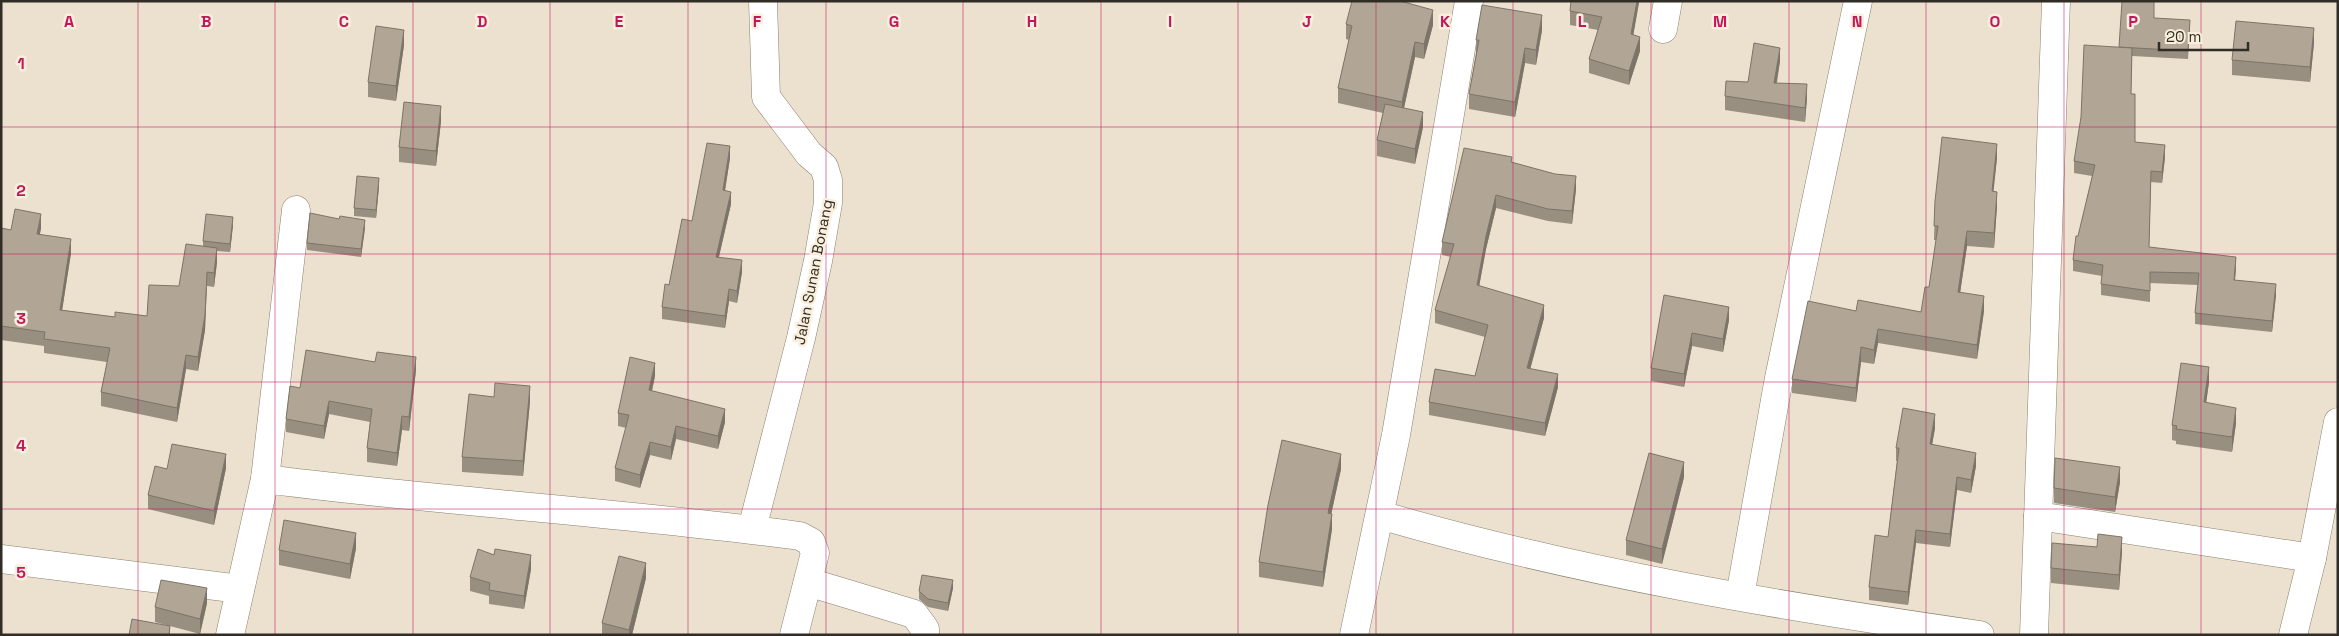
<svg xmlns="http://www.w3.org/2000/svg" width="2339" height="636" font-family="'Space Grotesk',sans-serif">
  <style>
    .lines { fill: none; stroke-linecap: round; stroke-linejoin: round }
    .street-casing { stroke: #8a8070; stroke-width: 29 }
    .street { stroke: #fff; stroke-width: 28 }
    .wall { fill: #988f80 }
    .shaded-wall { fill: #7c7468 }
    .building { fill: #b1a695; stroke: #7c7468 }
    .grid { fill: none; stroke: #c2185b; stroke-width: 1; stroke-opacity: 0.55 }
    .labels { text-anchor: middle; dominant-baseline: central; stroke-width: 5; stroke-linejoin: round; paint-order: stroke }
    .street-label { font-size: 15px; fill: #312d26; stroke: #faefdc }
    .grid-label { font-size: 16px; text-anchor: middle; font-weight: bold; fill: #c2185b; stroke: #faefdc; stroke-width: 5; stroke-linejoin: round; paint-order: stroke }
  </style>
  <rect width="100%" height="100%" fill="#ece1cf"/>
  <g class="lines">
    <g class="street-casing">
      <g id="street">
        <path d="M 1663,29 L 1668,1"/>
        <path d="M 265,479 C 443,502 622,512 800,536 L 811,542 L 815,553 L 794,635"/>
        <path d="M 1380,515 C 1576,572 1778,606 1980,635"/>
        <path d="M 2038,516 L 2312,558"/>
        <path d="M 752,529 L 801,338 L 818,261 L 828,203 L 828,180 L 824,167 L 809,154 L 766,97 L 763,1"/>
        <path d="M 1,559 L 240,589"/>
        <path d="M 808,582 L 914,614 L 925,629 L 925,635"/>
        <path d="M 1740,596 L 1779,378 L 1858,1"/>
        <path d="M 230,635 L 265,479 L 296,210"/>
        <path d="M 1354,635 L 1396,435 L 1469,1"/>
        <path d="M 2034,635 L 2056,1"/>
        <path d="M 2293,635 L 2312,558 L 2338,422"/>
      </g>
    </g>
    <use href="#street" class="street"/>
  </g>
  <g class="wall">
    <path d="M 1639,1 L 1633,35 L 1640,51 L 1629,85 L 1589,73 L 1589,59 L 1598,30 L 1570,25 L 1570,11 Z"/>
    <path d="M 2154,18 L 2190,28 L 2188,59 L 2132,56 L 2131,94 L 2135,142 L 2165,157 L 2162,183 L 2151,182 L 2149,247 L 2236,268 L 2235,280 L 2276,295 L 2272,332 L 2195,324 L 2195,313 L 2198,285 L 2150,283 L 2150,302 L 2101,295 L 2101,284 L 2102,276 L 2073,271 L 2073,260 L 2092,176 L 2074,173 L 2074,161 L 2119,47 Z"/>
    <path d="M 1346,24 L 1433,25 L 1424,59 L 1415,57 L 1404,108 L 1423,127 L 1415,164 L 1377,156 L 1377,140 L 1383,113 L 1338,103 L 1338,88 L 1349,40 L 1346,39 Z"/>
    <path d="M 1542,30 L 1536,65 L 1525,63 L 1515,117 L 1469,109 L 1469,94 L 1476,55 L 1476,40 Z"/>
    <path d="M 2314,43 L 2310,82 L 2232,75 L 2232,60 Z"/>
    <path d="M 404,45 L 396,101 L 368,97 L 368,82 Z"/>
    <path d="M 1780,61 L 1777,83 L 1807,98 L 1805,122 L 1725,110 L 1725,96 Z"/>
    <path d="M 441,121 L 436,166 L 399,162 L 399,147 Z"/>
    <path d="M 730,158 L 725,191 L 731,204 L 719,257 L 742,272 L 737,303 L 729,301 L 725,328 L 662,319 L 662,307 L 669,285 L 692,221 Z"/>
    <path d="M 1997,158 L 1993,191 L 1997,206 L 1994,248 L 1967,246 L 1960,293 L 1984,311 L 1977,359 L 1878,343 L 1874,364 L 1861,362 L 1856,402 L 1792,393 L 1792,379 L 1856,311 L 1921,312 L 1929,287 L 1936,240 L 1934,240 L 1935,201 Z"/>
    <path d="M 1512,162 L 1576,189 L 1572,224 L 1548,221 L 1496,208 L 1486,249 L 1479,286 L 1544,318 L 1530,369 L 1558,387 L 1545,436 L 1429,415 L 1429,402 L 1475,376 L 1485,337 L 1435,323 L 1435,310 L 1451,257 L 1442,255 L 1442,242 Z"/>
    <path d="M 379,186 L 376,218 L 354,216 L 354,208 Z"/>
    <path d="M 339,219 L 365,228 L 361,257 L 307,250 L 307,243 Z"/>
    <path d="M 233,225 L 230,252 L 217,251 L 217,262 L 214,287 L 207,286 L 205,330 L 198,371 L 186,369 L 177,422 L 101,406 L 101,392 L 107,362 L 44,353 L 44,346 L 1,340 L 1,228 L 11,230 L 41,228 L 40,234 L 71,253 L 62,310 L 115,317 L 147,316 L 179,286 L 203,246 L 203,241 Z"/>
    <path d="M 1664,295 L 1729,320 L 1723,352 L 1692,346 L 1684,387 L 1651,381 L 1651,368 Z"/>
    <path d="M 416,370 L 409,431 L 402,430 L 397,466 L 367,462 L 367,448 L 370,422 L 329,414 L 324,439 L 286,432 L 286,419 L 300,388 Z"/>
    <path d="M 655,376 L 652,391 L 725,422 L 718,449 L 676,439 L 671,460 L 650,455 L 640,488 L 615,481 L 615,468 L 626,428 L 618,426 L 618,413 Z"/>
    <path d="M 2209,382 L 2206,403 L 2236,423 L 2232,452 L 2176,444 L 2176,441 L 2172,440 L 2172,425 Z"/>
    <path d="M 530,401 L 523,476 L 462,472 L 462,457 Z"/>
    <path d="M 1935,428 L 1932,444 L 1976,466 L 1971,493 L 1957,490 L 1950,547 L 1916,543 L 1908,605 L 1869,600 L 1869,587 L 1888,537 L 1897,461 L 1896,461 L 1896,448 Z"/>
    <path d="M 226,468 L 214,525 L 148,509 L 148,495 L 167,469 Z"/>
    <path d="M 1341,469 L 1331,514 L 1332,529 L 1323,587 L 1259,577 L 1259,562 Z"/>
    <path d="M 1684,477 L 1662,564 L 1626,555 L 1626,540 Z"/>
    <path d="M 2120,482 L 2115,512 L 2054,503 L 2054,488 Z"/>
    <path d="M 2097,547 L 2122,552 L 2119,590 L 2051,583 L 2051,568 Z"/>
    <path d="M 356,548 L 350,579 L 279,565 L 279,550 Z"/>
    <path d="M 531,569 L 524,609 L 489,604 L 489,596 L 470,591 L 470,577 Z"/>
    <path d="M 646,578 L 632,635 L 602,635 L 602,623 Z"/>
    <path d="M 953,588 L 948,611 L 928,607 L 919,599 L 919,591 Z"/>
    <path d="M 207,603 L 200,634 L 170,626 L 170,635 L 166,625 L 155,622 L 155,607 Z"/>
  </g>
  <g class="shaded-wall">
    <path d="M 1637,1 L 1639,1 L 1639,3 L 1631,48 L 1631,34 Z"/>
    <path d="M 1433,10 L 1433,25 L 1424,59 L 1424,44 Z"/>
    <path d="M 1542,15 L 1542,30 L 1536,65 L 1536,50 Z"/>
    <path d="M 2314,28 L 2314,43 L 2310,82 L 2310,67 Z"/>
    <path d="M 404,30 L 404,45 L 396,101 L 396,86 Z"/>
    <path d="M 1640,37 L 1640,51 L 1629,85 L 1629,71 Z"/>
    <path d="M 1415,42 L 1415,57 L 1402,117 L 1402,102 Z"/>
    <path d="M 1525,48 L 1525,63 L 1515,117 L 1515,102 Z"/>
    <path d="M 1780,48 L 1780,61 L 1774,96 L 1774,83 Z"/>
    <path d="M 1807,84 L 1807,98 L 1805,122 L 1805,108 Z"/>
    <path d="M 441,106 L 441,121 L 436,166 L 436,151 Z"/>
    <path d="M 1423,112 L 1423,127 L 1415,164 L 1415,149 Z"/>
    <path d="M 1997,144 L 1997,158 L 1992,206 L 1992,191 Z"/>
    <path d="M 2165,145 L 2165,157 L 2162,183 L 2162,172 Z"/>
    <path d="M 730,146 L 730,158 L 723,202 L 723,190 Z"/>
    <path d="M 1576,176 L 1576,189 L 1572,224 L 1572,211 Z"/>
    <path d="M 379,178 L 379,186 L 376,218 L 376,210 Z"/>
    <path d="M 731,192 L 731,204 L 716,269 L 716,257 Z"/>
    <path d="M 1997,192 L 1997,206 L 1994,248 L 1994,233 Z"/>
    <path d="M 1496,195 L 1496,208 L 1486,249 L 1477,298 L 1477,285 L 1486,236 Z"/>
    <path d="M 41,214 L 41,228 L 37,248 L 37,234 Z"/>
    <path d="M 233,217 L 233,225 L 230,252 L 230,244 Z"/>
    <path d="M 365,220 L 365,228 L 361,257 L 361,249 Z"/>
    <path d="M 1967,231 L 1967,246 L 1958,307 L 1958,292 Z"/>
    <path d="M 71,239 L 71,253 L 60,324 L 60,310 Z"/>
    <path d="M 217,248 L 217,262 L 214,287 L 214,273 Z"/>
    <path d="M 2236,257 L 2236,268 L 2234,291 L 2234,280 Z"/>
    <path d="M 742,260 L 742,272 L 737,303 L 737,291 Z"/>
    <path d="M 207,272 L 205,330 L 198,371 L 198,357 Z"/>
    <path d="M 2276,284 L 2276,295 L 2272,332 L 2272,321 Z"/>
    <path d="M 729,289 L 729,301 L 725,328 L 725,316 Z"/>
    <path d="M 1984,296 L 1984,311 L 1977,359 L 1977,345 Z"/>
    <path d="M 1544,305 L 1544,318 L 1527,381 L 1527,368 Z"/>
    <path d="M 1729,307 L 1729,320 L 1723,352 L 1723,339 Z"/>
    <path d="M 1878,329 L 1878,343 L 1874,364 L 1874,350 Z"/>
    <path d="M 1692,333 L 1692,346 L 1684,387 L 1684,374 Z"/>
    <path d="M 1861,347 L 1861,362 L 1856,402 L 1856,388 Z"/>
    <path d="M 186,355 L 186,369 L 177,422 L 177,408 Z"/>
    <path d="M 416,357 L 416,370 L 409,431 L 409,417 Z"/>
    <path d="M 655,363 L 655,376 L 649,403 L 649,390 Z"/>
    <path d="M 2209,367 L 2209,382 L 2204,418 L 2204,402 Z"/>
    <path d="M 1558,374 L 1558,387 L 1545,436 L 1545,423 Z"/>
    <path d="M 530,386 L 530,401 L 523,476 L 523,461 Z"/>
    <path d="M 329,401 L 329,414 L 324,439 L 324,426 Z"/>
    <path d="M 2236,408 L 2236,423 L 2232,452 L 2232,437 Z"/>
    <path d="M 725,409 L 725,422 L 718,449 L 718,436 Z"/>
    <path d="M 1935,414 L 1935,428 L 1930,457 L 1930,444 Z"/>
    <path d="M 402,416 L 402,430 L 397,466 L 397,453 Z"/>
    <path d="M 676,426 L 676,439 L 671,460 L 671,447 Z"/>
    <path d="M 650,442 L 650,455 L 640,488 L 640,475 Z"/>
    <path d="M 1976,453 L 1976,466 L 1971,493 L 1971,480 Z"/>
    <path d="M 226,454 L 226,468 L 214,525 L 214,511 Z"/>
    <path d="M 1341,454 L 1341,469 L 1328,529 L 1328,513 Z"/>
    <path d="M 1684,462 L 1684,477 L 1662,564 L 1662,549 Z"/>
    <path d="M 2120,467 L 2120,482 L 2115,512 L 2115,497 Z"/>
    <path d="M 1957,477 L 1957,490 L 1950,547 L 1950,534 Z"/>
    <path d="M 1332,514 L 1332,529 L 1323,587 L 1323,572 Z"/>
    <path d="M 1916,530 L 1916,543 L 1908,605 L 1908,592 Z"/>
    <path d="M 356,533 L 356,548 L 350,579 L 350,564 Z"/>
    <path d="M 2122,537 L 2122,552 L 2119,590 L 2119,575 Z"/>
    <path d="M 531,555 L 531,569 L 524,609 L 524,596 Z"/>
    <path d="M 646,563 L 646,578 L 632,635 L 629,635 L 629,630 Z"/>
    <path d="M 953,580 L 953,588 L 948,611 L 948,603 Z"/>
    <path d="M 207,588 L 207,603 L 200,634 L 200,619 Z"/>
  </g>
  <g class="building">
    <path d="M 1352,1 L 1400,1 L 1433,10 L 1424,44 L 1415,42 L 1402,102 L 1338,88 L 1352,26 L 1346,24 Z"/>
    <path d="M 1571,1 L 1637,1 L 1631,34 L 1640,37 L 1629,71 L 1589,59 L 1602,17 L 1570,11 Z"/>
    <path d="M 2122,1 L 2154,1 L 2154,18 L 2190,20 L 2188,51 L 2119,47 Z"/>
    <path d="M 1482,5 L 1542,15 L 1536,50 L 1525,48 L 1515,102 L 1469,94 L 1479,40 L 1476,40 Z"/>
    <path d="M 2236,21 L 2314,28 L 2310,67 L 2232,60 Z"/>
    <path d="M 376,26 L 404,30 L 396,86 L 368,82 Z"/>
    <path d="M 1754,43 L 1780,48 L 1774,83 L 1807,84 L 1805,108 L 1725,96 L 1726,81 L 1748,82 Z"/>
    <path d="M 2084,45 L 2132,48 L 2131,94 L 2135,94 L 2135,142 L 2165,145 L 2162,172 L 2151,171 L 2149,247 L 2236,257 L 2234,280 L 2276,284 L 2272,321 L 2195,313 L 2199,273 L 2150,272 L 2150,291 L 2101,284 L 2103,265 L 2073,260 L 2076,236 L 2078,236 L 2095,165 L 2074,161 L 2081,117 Z"/>
    <path d="M 404,102 L 441,106 L 436,151 L 399,147 Z"/>
    <path d="M 1385,104 L 1423,112 L 1415,149 L 1377,140 Z"/>
    <path d="M 1942,137 L 1997,144 L 1992,191 L 1997,192 L 1994,233 L 1967,231 L 1958,292 L 1984,296 L 1977,345 L 1878,329 L 1874,350 L 1861,347 L 1856,388 L 1792,379 L 1808,301 L 1856,311 L 1858,300 L 1921,312 L 1925,287 L 1929,287 L 1938,226 L 1934,226 L 1935,201 Z"/>
    <path d="M 707,143 L 730,146 L 723,190 L 731,192 L 716,257 L 742,260 L 737,291 L 729,289 L 725,316 L 662,307 L 665,284 L 669,285 L 682,219 L 692,221 Z"/>
    <path d="M 1464,148 L 1512,157 L 1511,162 L 1555,174 L 1576,176 L 1572,211 L 1548,209 L 1496,195 L 1486,236 L 1477,285 L 1544,305 L 1527,368 L 1558,374 L 1545,423 L 1429,402 L 1435,369 L 1475,376 L 1488,325 L 1435,310 L 1454,244 L 1442,242 Z"/>
    <path d="M 357,176 L 379,178 L 376,210 L 354,208 Z"/>
    <path d="M 15,209 L 41,214 L 37,234 L 71,239 L 60,310 L 115,317 L 115,312 L 147,316 L 149,285 L 179,286 L 186,244 L 217,248 L 214,273 L 207,272 L 205,315 L 198,357 L 186,355 L 177,408 L 101,392 L 110,348 L 44,339 L 45,332 L 1,326 L 1,228 L 11,230 Z"/>
    <path d="M 310,213 L 339,219 L 340,216 L 365,220 L 361,249 L 307,243 Z"/>
    <path d="M 206,214 L 233,217 L 230,244 L 203,241 Z"/>
    <path d="M 1664,295 L 1729,307 L 1723,339 L 1692,333 L 1684,374 L 1651,368 Z"/>
    <path d="M 306,350 L 375,362 L 377,352 L 416,357 L 409,417 L 402,416 L 397,453 L 367,448 L 372,409 L 329,401 L 324,426 L 286,419 L 290,386 L 300,388 Z"/>
    <path d="M 630,357 L 655,363 L 649,390 L 725,409 L 718,436 L 676,426 L 671,447 L 650,442 L 640,475 L 615,468 L 629,415 L 618,413 Z"/>
    <path d="M 2181,363 L 2209,367 L 2204,402 L 2236,408 L 2232,437 L 2176,429 L 2177,426 L 2172,425 Z"/>
    <path d="M 495,383 L 530,386 L 523,461 L 462,457 L 469,394 L 494,397 Z"/>
    <path d="M 1903,408 L 1935,414 L 1930,444 L 1976,453 L 1971,480 L 1957,477 L 1950,534 L 1916,530 L 1908,592 L 1869,587 L 1875,535 L 1888,537 L 1899,448 L 1896,448 Z"/>
    <path d="M 1282,440 L 1341,454 L 1328,513 L 1332,514 L 1323,572 L 1259,562 L 1268,505 Z"/>
    <path d="M 172,444 L 226,454 L 214,511 L 148,495 L 155,466 L 167,469 Z"/>
    <path d="M 1649,453 L 1684,462 L 1662,549 L 1626,540 Z"/>
    <path d="M 2055,458 L 2120,467 L 2115,497 L 2054,488 Z"/>
    <path d="M 284,520 L 356,533 L 350,564 L 279,550 Z"/>
    <path d="M 2098,534 L 2122,537 L 2119,575 L 2051,568 L 2052,543 L 2097,547 Z"/>
    <path d="M 478,549 L 494,555 L 495,549 L 531,555 L 524,596 L 489,590 L 490,583 L 470,577 Z"/>
    <path d="M 619,556 L 646,563 L 629,630 L 602,623 Z"/>
    <path d="M 922,575 L 953,580 L 948,603 L 928,599 L 919,591 Z"/>
    <path d="M 161,580 L 207,588 L 200,619 L 155,607 Z"/>
    <path d="M 132,619 L 170,626 L 169,635 L 129,635 Z"/>
  </g>
  <path class="grid" d="M 138,1 L 138,635M 275,1 L 275,635M 413,1 L 413,635M 550,1 L 550,635M 688,1 L 688,635M 826,1 L 826,635M 963,1 L 963,635M 1101,1 L 1101,635M 1238,1 L 1238,635M 1376,1 L 1376,635M 1513,1 L 1513,635M 1651,1 L 1651,635M 1789,1 L 1789,635M 1926,1 L 1926,635M 2064,1 L 2064,635M 2201,1 L 2201,635M 1,127 L 2338,127M 1,254 L 2338,254M 1,382 L 2338,382M 1,509 L 2338,509"/>
  <g class="labels">
    <g class="street-label">
      <text transform="translate(813 272) rotate(-79)">Jalan Sunan Bonang</text>
    </g>
  </g>
  <g class="grid-label">
    <text x="69" y="27">A</text>
    <text x="206" y="27">B</text>
    <text x="344" y="27">C</text>
    <text x="482" y="27">D</text>
    <text x="619" y="27">E</text>
    <text x="757" y="27">F</text>
    <text x="894" y="27">G</text>
    <text x="1032" y="27">H</text>
    <text x="1170" y="27">I</text>
    <text x="1307" y="27">J</text>
    <text x="1445" y="27">K</text>
    <text x="1582" y="27">L</text>
    <text x="1720" y="27">M</text>
    <text x="1857" y="27">N</text>
    <text x="1995" y="27">O</text>
    <text x="2133" y="27">P</text>
    <text x="21" y="69">1</text>
    <text x="21" y="196">2</text>
    <text x="21" y="324">3</text>
    <text x="21" y="451">4</text>
    <text x="21" y="578">5</text>
  </g>
  <rect width="2339" height="636" fill="none" stroke="#312d26" stroke-width="5"/>
  <path d="M2159 42v8h89v-8" fill="none" stroke="#312d26" stroke-width="2.5"/>
  <text x="2166" y="42" font-size="15" fill="#312d26" stroke="#faefdc" stroke-width="4" paint-order="stroke">20 m</text>
</svg>
